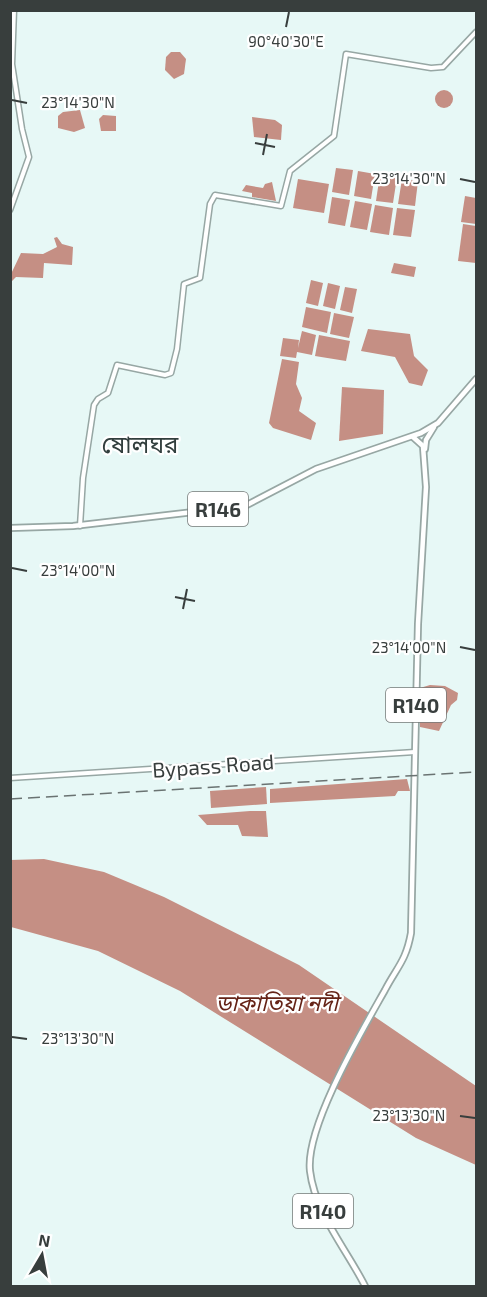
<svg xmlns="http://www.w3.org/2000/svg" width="487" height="1297" font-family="'Exo 2','Noto Sans Bengali',sans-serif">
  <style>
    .water { fill: #c58f84 }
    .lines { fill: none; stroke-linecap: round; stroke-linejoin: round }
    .minor-casing { stroke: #97a7a4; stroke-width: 7 }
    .major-casing { stroke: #97a7a4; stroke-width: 8 }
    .minor { stroke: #fff; stroke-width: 4 }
    .major { stroke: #fff; stroke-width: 4.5 }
    .rail { stroke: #6a7372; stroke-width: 1.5; stroke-dasharray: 12 6; stroke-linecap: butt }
    .ticks { fill: none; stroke: #383e3d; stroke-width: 2 }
    .labels { text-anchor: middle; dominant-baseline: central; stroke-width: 4.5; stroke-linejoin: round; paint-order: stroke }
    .shield { fill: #fff; stroke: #747877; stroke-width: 1.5 }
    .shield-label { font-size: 20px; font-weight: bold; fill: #383e3d }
    .street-label { font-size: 21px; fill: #383e3d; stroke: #fff }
    .water-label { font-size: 22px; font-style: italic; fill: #652317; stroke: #fff }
    .quarter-label { font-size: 24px; fill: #313e3d; stroke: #fff }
    .ticks-label { font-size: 15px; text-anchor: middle; fill: #383e3d; stroke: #fff; stroke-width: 4.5; stroke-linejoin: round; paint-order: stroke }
  </style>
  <rect width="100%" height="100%" fill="#e7f8f6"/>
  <g class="water">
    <path d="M 171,52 L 180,52 L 186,59 L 184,74 L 174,79 L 165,70 L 166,57 Z"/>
    <circle cx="444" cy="99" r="9"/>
    <path d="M 80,110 L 85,128 L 74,132 L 58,128 L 58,116 L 63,112 Z"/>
    <path d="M 103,115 L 116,116 L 116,131 L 101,131 L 99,119 Z"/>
    <path d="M 252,117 L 275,120 L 282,125 L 281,140 L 254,137 Z"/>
    <path d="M 336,168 L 353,170 L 349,195 L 332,192 Z"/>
    <path d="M 358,171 L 375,174 L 371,199 L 354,196 Z"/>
    <path d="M 380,174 L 397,177 L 393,203 L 376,201 Z"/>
    <path d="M 298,179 L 329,184 L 324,213 L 293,208 Z"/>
    <path d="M 402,179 L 418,181 L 415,206 L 398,204 Z"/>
    <path d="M 272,182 L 276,201 L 252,197 L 252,193 L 242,191 L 246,185 L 263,188 L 265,184 Z"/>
    <path d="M 465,196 L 476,198 L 476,224 L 461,222 Z"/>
    <path d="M 332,197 L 350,200 L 345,226 L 328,223 Z"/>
    <path d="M 355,201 L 372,204 L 367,230 L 350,227 Z"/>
    <path d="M 375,205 L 393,208 L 389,235 L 370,232 Z"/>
    <path d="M 397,208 L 415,210 L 411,237 L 393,235 Z"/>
    <path d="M 463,224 L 476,226 L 476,263 L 458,261 Z"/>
    <path d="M 57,237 L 62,244 L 73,247 L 72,265 L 44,263 L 43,278 L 16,277 L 11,282 L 11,274 L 21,253 L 43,254 L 57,247 L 54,238 Z"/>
    <path d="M 394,263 L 416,267 L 414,277 L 391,273 Z"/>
    <path d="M 311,280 L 323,283 L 318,306 L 306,303 Z"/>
    <path d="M 328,283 L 340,286 L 335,309 L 323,306 Z"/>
    <path d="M 345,287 L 357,289 L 352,313 L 340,310 Z"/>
    <path d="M 306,307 L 331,312 L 327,333 L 302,327 Z"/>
    <path d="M 334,313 L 354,317 L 349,338 L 330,334 Z"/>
    <path d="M 368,329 L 410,334 L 414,356 L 428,370 L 422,386 L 409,383 L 395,357 L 361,351 Z"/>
    <path d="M 302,331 L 316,335 L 312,355 L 297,352 L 296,358 L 280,356 L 283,338 L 299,340 L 298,348 Z"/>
    <path d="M 319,335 L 350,341 L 346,361 L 315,356 Z"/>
    <path d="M 282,359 L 299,362 L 296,384 L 302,398 L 299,411 L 316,423 L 311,440 L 273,428 L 269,423 Z"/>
    <path d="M 342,387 L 384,390 L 383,434 L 339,441 Z"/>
    <path d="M 430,685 L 445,686 L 458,693 L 457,700 L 451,705 L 439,731 L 420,727 L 420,688 Z"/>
    <path d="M 407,779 L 410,791 L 398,791 L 395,796 L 270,803 L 270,789 Z"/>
    <path d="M 266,787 L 267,804 L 211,808 L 210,791 Z"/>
    <path d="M 250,811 L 266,811 L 268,837 L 242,836 L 238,825 L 207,825 L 198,815 Z"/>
    <path d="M 44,859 L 104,872 L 164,897 L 299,965 L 476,1086 L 476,1165 L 416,1138 L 180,991 L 98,951 L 11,927 L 10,860 Z"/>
  </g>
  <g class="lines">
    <g class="minor-casing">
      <g id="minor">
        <path d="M 10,210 L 29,157 L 22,129 L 12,64 L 14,10"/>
        <path d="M 80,526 L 83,478 L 94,405 L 98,399 L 108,393 L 117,365 L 165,375 L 171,373 L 177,349 L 184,284 L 200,278 L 210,204 L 215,195 L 281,206 L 290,171 L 334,136 L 346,54 L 431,68 L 443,67 L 476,32"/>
        <path d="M 10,778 L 415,752"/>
      </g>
    </g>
    <g class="major-casing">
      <g id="major">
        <path d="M 425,449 L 426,440 L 434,427"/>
        <path d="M 10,528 L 73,526 L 245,506 L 316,469 L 421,433 L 438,423 L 476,379"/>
        <path d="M 365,1286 C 347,1250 315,1213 310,1171 C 305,1127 362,1031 385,990 C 397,967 406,961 411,933 L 418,624 L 426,487 L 423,446 L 413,437"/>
      </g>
    </g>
    <use href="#minor" class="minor"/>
    <use href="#major" class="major"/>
    <path class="rail" d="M 10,799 L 476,772"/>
  </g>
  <path class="ticks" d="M 286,27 L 289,12M 12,100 L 27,103M 255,143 L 275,147M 263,155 L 267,134M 460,179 L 475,182M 12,568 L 27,571M 175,597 L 195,601M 183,609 L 187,589M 460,647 L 475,650M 12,1037 L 27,1039M 460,1116 L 475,1118"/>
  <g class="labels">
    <g class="shield">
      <rect x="188" y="492" width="60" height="34" rx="4.5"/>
      <rect x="386" y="688" width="60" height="34" rx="4.5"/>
      <rect x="293" y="1194" width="60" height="34" rx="4.5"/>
    </g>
    <g class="shield-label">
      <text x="218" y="509">R146</text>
      <text x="416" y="705">R140</text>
      <text x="323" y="1211">R140</text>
    </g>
    <g class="street-label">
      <text transform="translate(213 765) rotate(-4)">Bypass Road</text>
    </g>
    <g class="water-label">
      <text x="277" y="1002">ডাকাতিয়া নদী</text>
    </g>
    <g class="quarter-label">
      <text x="140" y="443">ষোলঘর</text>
    </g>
  </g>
  <g class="ticks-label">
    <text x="286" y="47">90°40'30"E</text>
    <text x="78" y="108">23°14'30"N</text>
    <text x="409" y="184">23°14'30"N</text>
    <text x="78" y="576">23°14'00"N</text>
    <text x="409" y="653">23°14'00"N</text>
    <text x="78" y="1044">23°13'30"N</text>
    <text x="409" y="1121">23°13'30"N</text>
  </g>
  <rect width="487" height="1297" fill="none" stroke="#383e3d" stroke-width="24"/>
  <g transform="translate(42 1255) rotate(10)" stroke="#ffffff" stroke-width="4.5" paint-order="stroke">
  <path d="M0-4.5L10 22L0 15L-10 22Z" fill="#383e3d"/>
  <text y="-9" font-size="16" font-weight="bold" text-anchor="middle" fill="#383e3d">N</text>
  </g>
</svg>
